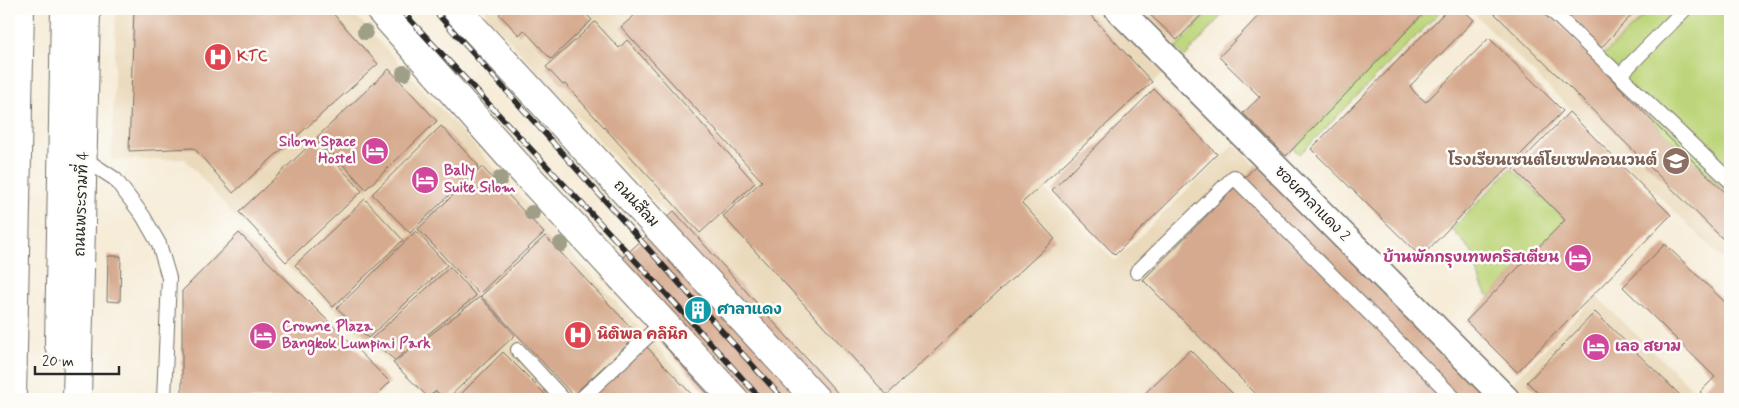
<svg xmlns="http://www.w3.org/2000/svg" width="1739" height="408" font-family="Mynerve,'Playpen Sans Thai',sans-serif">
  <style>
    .built { fill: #ead9ba }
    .green { fill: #bdd57a; stroke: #748052 }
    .building { fill: #d6aa8e }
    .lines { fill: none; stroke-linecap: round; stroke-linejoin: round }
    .service-casing { stroke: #726f68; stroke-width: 16 }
    .minor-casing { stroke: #726f68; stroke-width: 29 }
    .secondary-casing { stroke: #726f68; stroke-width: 30 }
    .primary-casing { stroke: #726f68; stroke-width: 30 }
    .service { stroke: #fff; stroke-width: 14 }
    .minor { stroke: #fff; stroke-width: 26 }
    .secondary { stroke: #fff; stroke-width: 28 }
    .primary { stroke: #fff; stroke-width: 28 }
    .rail-casing { stroke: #2b2b2b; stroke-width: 5.5 }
    .rail { stroke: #fdfcf7; stroke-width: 4; stroke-dasharray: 11; stroke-linecap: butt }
    .tree { fill: #9f9e86 }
    .labels { text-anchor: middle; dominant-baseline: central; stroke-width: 5; stroke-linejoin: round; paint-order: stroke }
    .health-label { font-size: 15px; font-weight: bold; fill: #be3a42; stroke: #fdfcf7; text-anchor: start }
    .hotel-label { font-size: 15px; font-weight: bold; fill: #b23c85; stroke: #fdfcf7; text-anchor: start }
    .education-label { font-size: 15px; font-weight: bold; fill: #785e54; stroke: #fdfcf7; text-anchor: end }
    .street-label { font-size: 15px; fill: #2b2b2b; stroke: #fdfcf7 }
    .culture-label { font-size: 15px; font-weight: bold; fill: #0d838f; stroke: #fdfcf7; text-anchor: start }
  </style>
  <rect width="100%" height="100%" fill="#fdfcf7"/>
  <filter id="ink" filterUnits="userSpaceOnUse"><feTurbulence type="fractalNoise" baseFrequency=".02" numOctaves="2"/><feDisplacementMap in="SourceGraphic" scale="10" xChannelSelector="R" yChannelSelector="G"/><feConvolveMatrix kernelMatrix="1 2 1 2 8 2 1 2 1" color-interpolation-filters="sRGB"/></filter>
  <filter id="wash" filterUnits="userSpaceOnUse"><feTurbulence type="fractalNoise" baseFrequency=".0096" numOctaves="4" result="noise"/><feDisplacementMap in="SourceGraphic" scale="20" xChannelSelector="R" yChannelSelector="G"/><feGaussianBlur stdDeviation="1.12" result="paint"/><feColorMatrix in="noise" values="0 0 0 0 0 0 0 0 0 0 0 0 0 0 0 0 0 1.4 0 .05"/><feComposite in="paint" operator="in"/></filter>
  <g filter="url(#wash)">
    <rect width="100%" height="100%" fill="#f6ecd8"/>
    <g class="built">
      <path d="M 116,9 L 350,9 L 704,399 L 428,399 L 232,213 L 185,159 L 112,160 Z"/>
      <path d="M 485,9 L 1103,9 L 1163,73 L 1045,189 L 1115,261 L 1234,144 L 1493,399 L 833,399 L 486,15 Z"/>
      <path d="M 1136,9 L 1211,9 L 1176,48 Z"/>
      <path d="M 1469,9 L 1730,9 L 1730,266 L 1676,213 Z"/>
      <path d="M 1596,296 L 1703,399 L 1532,399 L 1514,381 Z"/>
    </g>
    <g class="green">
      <path d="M 1211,9 L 1227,9 L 1185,57 L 1176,48 Z"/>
      <path d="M 1428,9 L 1443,9 L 1300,154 L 1293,149 Z"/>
      <path d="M 1651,9 L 1730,9 L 1730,196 L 1660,129 L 1596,62 Z"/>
      <path d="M 1511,168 L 1565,220 L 1490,297 C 1478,287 1478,267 1472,253 C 1468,245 1458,237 1452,229 Z"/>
    </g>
    <g id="blocks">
      <g class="building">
        <path d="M 134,9 L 329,9 L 378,64 L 233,193 L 194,148 L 129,151 Z"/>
        <path d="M 505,9 L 581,9 L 592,20 L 551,59 L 524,30 L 519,35 L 499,14 Z"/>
        <path d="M 633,9 L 1085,9 L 1152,82 L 1022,203 L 1055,239 L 887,395 L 723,216 L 762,181 L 621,27 L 636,14 Z"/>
        <path d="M 1144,9 L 1207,9 L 1177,40 Z"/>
        <path d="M 1265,9 L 1428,9 L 1286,156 L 1243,113 L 1260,97 L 1219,57 Z"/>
        <path d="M 1448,9 L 1462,9 L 1474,20 L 1410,86 L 1415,93 L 1426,102 L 1489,38 L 1563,111 L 1421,257 L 1311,149 Z"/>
        <path d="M 1490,9 L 1544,9 L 1660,129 L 1730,197 L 1730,246 Z"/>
        <path d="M 1558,9 L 1637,9 L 1599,50 Z"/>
        <path d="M 595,22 L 619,48 L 627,40 L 755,183 L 700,233 L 565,84 L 563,85 L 546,67 Z"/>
        <path d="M 389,69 L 437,121 L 366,189 L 317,137 Z"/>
        <path d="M 1154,89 L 1217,154 L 1115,255 L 1052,190 Z"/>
        <path d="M 1569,112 L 1671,215 L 1517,372 L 1466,321 L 1565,220 L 1514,169 Z"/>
        <path d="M 441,126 L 479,166 L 410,233 L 372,194 Z"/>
        <path d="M 315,140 L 362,191 L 286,262 L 239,212 Z"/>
        <path d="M 1257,165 L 1490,399 L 1261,399 L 1143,280 Z"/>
        <path d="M 482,167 L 544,233 L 479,294 L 418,229 Z"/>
        <path d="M 365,199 L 403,240 L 333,307 L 295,265 Z"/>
        <path d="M 674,211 L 843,399 L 712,399 L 602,276 Z"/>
        <path d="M 416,231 L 447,265 L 368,338 L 337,308 Z"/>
        <path d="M 239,233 L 390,382 L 373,399 L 182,399 L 182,291 Z"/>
        <path d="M 545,236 L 638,335 L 573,395 L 481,296 Z"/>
        <path d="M 1665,244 L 1730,307 L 1730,399 L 1708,399 L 1700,392 L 1715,377 L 1623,287 Z"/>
        <path d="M 108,256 L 121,256 L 120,302 L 107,301 Z"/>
        <path d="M 450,267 L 476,296 L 395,360 L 370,340 Z"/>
        <path d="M 480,297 L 515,335 L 447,399 L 445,399 L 436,391 L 428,397 L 393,363 Z"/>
        <path d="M 1595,312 L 1681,396 L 1678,399 L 1544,399 L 1527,382 Z"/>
        <path d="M 645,345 L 696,399 L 586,399 Z"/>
        <path d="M 1190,350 L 1238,399 L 1139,399 L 1176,363 Z"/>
        <path d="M 503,352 L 546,395 L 541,399 L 456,399 Z"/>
        <path d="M 436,393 L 442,399 L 430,399 Z"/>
      </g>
    </g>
  </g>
  <g filter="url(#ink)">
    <use href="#blocks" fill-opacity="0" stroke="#726f68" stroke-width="1"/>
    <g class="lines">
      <g class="service-casing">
        <g id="service">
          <path d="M 1550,9 L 1730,181"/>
          <path d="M 1620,75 L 1685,9"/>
          <path d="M 83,158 L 115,179 L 143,216 L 159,244 L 169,278 L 164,399"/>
          <path d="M 1137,272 L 1234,177 L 1455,399"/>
          <path d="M 518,350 L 563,399"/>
          <path d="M 581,399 L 663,322"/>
        </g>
      </g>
      <g class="minor-casing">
        <path id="minor" d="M 1118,9 L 1506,399"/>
      </g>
      <g class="secondary-casing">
        <g id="secondary">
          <path d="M 379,9 L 510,157 L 734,399"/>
          <path d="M 456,9 L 816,399"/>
        </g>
      </g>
      <g class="primary-casing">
        <g id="primary">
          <path d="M 59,345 L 65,9"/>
          <path d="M 12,399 L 20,9"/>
          <path d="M 77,399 L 86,9"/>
        </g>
      </g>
      <use href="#service" class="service"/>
      <use href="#minor" class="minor"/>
      <use href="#secondary" class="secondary"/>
      <use href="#primary" class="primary"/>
      <g class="rail-casing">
        <g id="rail">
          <path d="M 400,9 L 659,286 L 761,399"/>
          <path d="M 433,9 L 783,399"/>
        </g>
      </g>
      <use href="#rail" class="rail"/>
    </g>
    <g class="tree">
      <circle cx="365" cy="32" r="8"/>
      <circle cx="404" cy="73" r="8"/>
      <circle cx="500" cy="179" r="8"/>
      <circle cx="532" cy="213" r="8"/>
      <circle cx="561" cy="244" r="8"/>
    </g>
  </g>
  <defs>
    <g id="hospital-disc" transform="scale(1.4375)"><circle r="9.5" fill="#e0444e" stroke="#fdfcf7"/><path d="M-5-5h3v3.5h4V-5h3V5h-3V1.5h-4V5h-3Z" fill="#fff"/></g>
    <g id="hotel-disc" transform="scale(1.4375)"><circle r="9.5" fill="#d1479c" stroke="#fdfcf7"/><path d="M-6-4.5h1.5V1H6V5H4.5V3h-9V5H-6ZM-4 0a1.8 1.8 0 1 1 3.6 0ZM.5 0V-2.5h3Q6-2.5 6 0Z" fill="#fff"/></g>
    <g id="school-disc" transform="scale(1.4375)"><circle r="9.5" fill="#8d6e63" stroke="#fdfcf7"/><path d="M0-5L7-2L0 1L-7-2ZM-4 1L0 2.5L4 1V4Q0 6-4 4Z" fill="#fff"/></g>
    <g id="building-disc" transform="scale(1.4375)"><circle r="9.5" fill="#0f9aa8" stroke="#fdfcf7"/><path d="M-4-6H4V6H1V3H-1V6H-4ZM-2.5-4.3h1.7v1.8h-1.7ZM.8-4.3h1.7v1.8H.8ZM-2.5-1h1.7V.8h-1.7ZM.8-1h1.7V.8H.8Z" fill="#fff"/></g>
  </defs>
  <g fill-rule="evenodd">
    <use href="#hospital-disc" x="218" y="57"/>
    <use href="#hotel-disc" x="375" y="151"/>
    <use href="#school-disc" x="1676" y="161"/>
    <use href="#hotel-disc" x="425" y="180"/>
    <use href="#hotel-disc" x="1578" y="258"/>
    <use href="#building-disc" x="698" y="310"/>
    <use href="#hospital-disc" x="578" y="335"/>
    <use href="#hotel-disc" x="263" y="336"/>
    <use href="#hotel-disc" x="1596" y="347"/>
  </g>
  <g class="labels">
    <g class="health-label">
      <text x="237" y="57">KTC</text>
      <text x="597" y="335">นิติพล คลินิก</text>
    </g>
    <g class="hotel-label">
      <text x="356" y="142" text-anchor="end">Silom Space<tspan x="356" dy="17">Hostel</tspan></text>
      <text x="444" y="171">Bally<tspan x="444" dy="17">Suite Silom</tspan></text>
      <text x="1559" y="258" text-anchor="end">บ้านพักกรุงเทพคริสเตียน</text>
      <text x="282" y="327">Crowne Plaza<tspan x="282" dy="17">Bangkok Lumpini Park</tspan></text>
      <text x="1615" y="347">เลอ สยาม</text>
    </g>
    <g class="education-label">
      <text x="1657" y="161">โรงเรียนเซนต์โยเซฟคอนเวนต์</text>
    </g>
    <g class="street-label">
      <text transform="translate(82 204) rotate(-88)">ถนนพระรามที่ 4</text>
      <text transform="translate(636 204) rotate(47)">ถนนสีลม</text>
      <text transform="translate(1312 204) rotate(45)">ซอยศาลาแดง 2</text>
    </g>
    <g class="culture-label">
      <text x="717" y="310">ศาลาแดง</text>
    </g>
  </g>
  <rect width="1739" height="408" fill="none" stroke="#fdfcf7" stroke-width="30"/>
  <path d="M35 366v8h84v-8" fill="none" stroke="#2b2b2b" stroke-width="2.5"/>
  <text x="42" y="366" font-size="15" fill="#2b2b2b" stroke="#fdfcf7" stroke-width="4" paint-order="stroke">20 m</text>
</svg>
